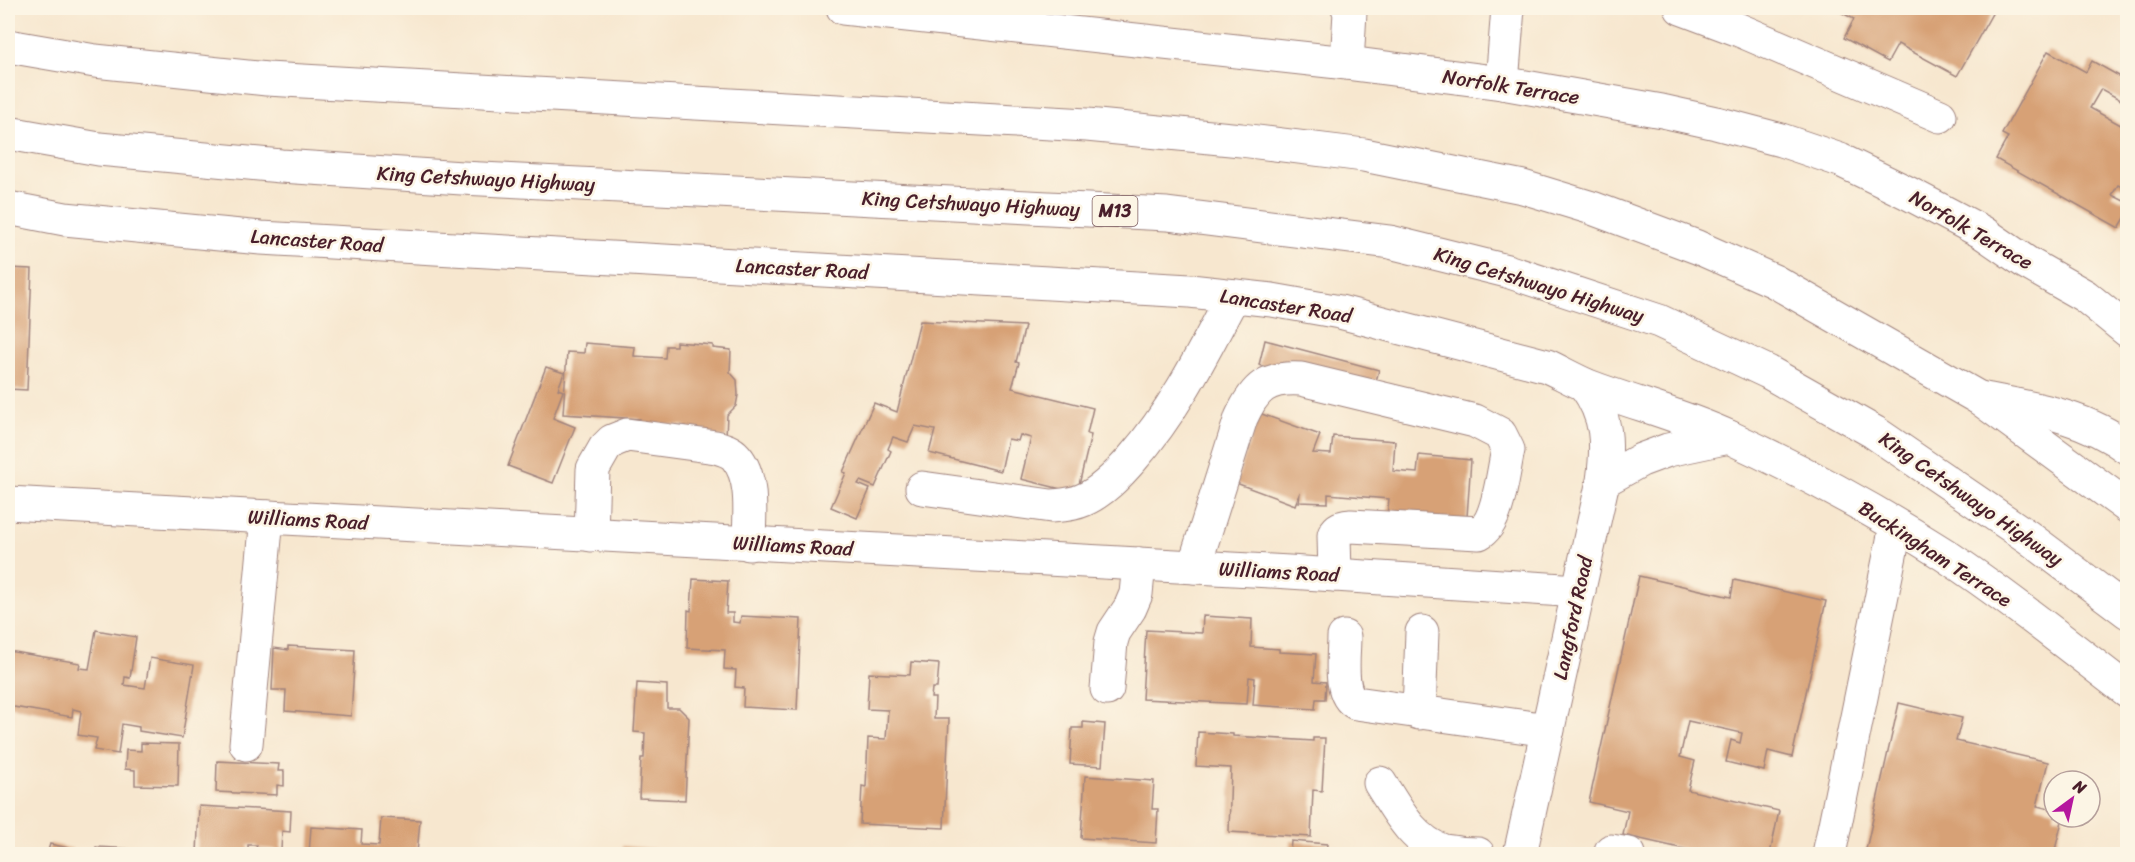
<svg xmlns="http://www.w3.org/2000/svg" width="2135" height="862" font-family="Sriracha,sans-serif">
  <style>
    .building { fill: #d7a176 }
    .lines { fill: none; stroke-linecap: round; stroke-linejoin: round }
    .minor-casing { stroke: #a0837d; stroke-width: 35 }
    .highway-casing { stroke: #a0837d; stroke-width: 35 }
    .minor { stroke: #fff; stroke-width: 33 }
    .highway { stroke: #fff; stroke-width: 33 }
    .labels { text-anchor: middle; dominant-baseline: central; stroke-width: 5; stroke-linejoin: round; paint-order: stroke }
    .shield { fill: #fcf5e5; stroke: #7f5f63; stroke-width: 1.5 }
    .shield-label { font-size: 18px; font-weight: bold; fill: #4a1f2b }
    .street-label { font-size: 20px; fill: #4a1f2b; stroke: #fcf5e5 }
  </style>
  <rect width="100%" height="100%" fill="#fcf5e5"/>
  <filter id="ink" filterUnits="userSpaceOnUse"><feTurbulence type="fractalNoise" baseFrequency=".0167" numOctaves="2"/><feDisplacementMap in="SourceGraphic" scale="12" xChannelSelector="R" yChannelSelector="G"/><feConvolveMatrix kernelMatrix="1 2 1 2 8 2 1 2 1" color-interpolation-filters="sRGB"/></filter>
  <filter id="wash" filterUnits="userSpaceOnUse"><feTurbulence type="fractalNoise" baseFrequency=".008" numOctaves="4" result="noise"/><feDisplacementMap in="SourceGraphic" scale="24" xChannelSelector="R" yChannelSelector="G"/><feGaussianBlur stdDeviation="1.35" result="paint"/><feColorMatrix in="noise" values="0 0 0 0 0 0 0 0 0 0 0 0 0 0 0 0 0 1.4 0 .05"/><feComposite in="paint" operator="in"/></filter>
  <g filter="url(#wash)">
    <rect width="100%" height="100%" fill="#f7e7cf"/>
    <g id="blocks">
      <g class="building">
        <path d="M 1833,8 L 1990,8 L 1994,10 L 1957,76 L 1898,44 L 1888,62 L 1844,38 L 1854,19 Z"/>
        <path d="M 2048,51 L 2086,72 L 2092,61 L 2128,81 L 2128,104 L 2101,89 L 2090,108 L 2128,129 L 2128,190 L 2118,185 L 2112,195 L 2128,203 L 2128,213 L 2119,228 L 1996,159 L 2008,137 L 2002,134 Z"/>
        <path d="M 8,268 L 32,269 L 27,390 L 8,389 Z"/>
        <path d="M 920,321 L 1025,326 L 1016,362 L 1019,363 L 1012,388 L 1093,408 L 1087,434 L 1091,435 L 1077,493 L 1021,479 L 1031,438 L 1020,435 L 1018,441 L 1008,439 L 1001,471 L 929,453 L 935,430 L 915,426 L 908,442 L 893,437 L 888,449 L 891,451 L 875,487 L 860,481 L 858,484 L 870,489 L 857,518 L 831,507 L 846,473 L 843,472 L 874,403 L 897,412 Z"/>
        <path d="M 1265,340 L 1379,370 L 1372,396 L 1259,365 Z"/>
        <path d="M 676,342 L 713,345 L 713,348 L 731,350 L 730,372 L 737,380 L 738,395 L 736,406 L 727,415 L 726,437 L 684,434 L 685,426 L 663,424 L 638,451 L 640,419 L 563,414 L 567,352 L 584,353 L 585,343 L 635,347 L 634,356 L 665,358 L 666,346 L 676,346 Z"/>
        <path d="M 546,367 L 564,373 L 558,389 L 563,391 L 553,418 L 575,427 L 553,483 L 508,466 Z"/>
        <path d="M 1259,413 L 1320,435 L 1313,453 L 1331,454 L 1333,436 L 1395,441 L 1393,471 L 1417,473 L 1419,455 L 1471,460 L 1466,531 L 1386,524 L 1389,499 L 1328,494 L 1328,503 L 1299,502 L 1300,492 L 1295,505 L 1236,483 Z"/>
        <path d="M 1639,576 L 1731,597 L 1734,580 L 1826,601 L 1792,757 L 1768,751 L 1764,771 L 1726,762 L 1731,740 L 1740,743 L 1742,733 L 1688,721 L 1680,757 L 1695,761 L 1688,790 L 1779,811 L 1770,854 L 1706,854 L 1623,835 L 1628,811 L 1589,802 Z"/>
        <path d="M 693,579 L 728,581 L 726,613 L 733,613 L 733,622 L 740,623 L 741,616 L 801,619 L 797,710 L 743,707 L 744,688 L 735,687 L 736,670 L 724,669 L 725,650 L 687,648 L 688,610 L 691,611 Z"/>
        <path d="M 1203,616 L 1252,619 L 1251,647 L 1279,649 L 1279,652 L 1316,654 L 1314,681 L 1326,682 L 1325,699 L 1316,699 L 1315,709 L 1253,705 L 1255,678 L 1249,677 L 1247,704 L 1142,699 L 1146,630 L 1202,633 Z"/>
        <path d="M 96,630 L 136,637 L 130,678 L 125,677 L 124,685 L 145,688 L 150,658 L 194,665 L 182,738 L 139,731 L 139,727 L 122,724 L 118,754 L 94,750 L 97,738 L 78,735 L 81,711 L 73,709 L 72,717 L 8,706 L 8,651 L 80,663 L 79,668 L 89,669 Z"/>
        <path d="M 288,646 L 355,650 L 351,716 L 285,711 L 286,690 L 272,690 L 274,648 L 288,650 Z"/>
        <path d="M 911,662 L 939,664 L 937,688 L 932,688 L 931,698 L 935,698 L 934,719 L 949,719 L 944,828 L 860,824 L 862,786 L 866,787 L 868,738 L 886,739 L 888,710 L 867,709 L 869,673 L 910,675 Z"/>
        <path d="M 637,683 L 667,685 L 667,708 L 679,708 L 689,718 L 685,800 L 639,798 L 641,758 L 644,758 L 645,733 L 634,732 Z"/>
        <path d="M 1899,703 L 1962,718 L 1956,741 L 2048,762 L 2037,806 L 2054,810 L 2054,817 L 2063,817 L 2054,854 L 1865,854 Z"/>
        <path d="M 1083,722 L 1105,724 L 1102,766 L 1070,764 L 1072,728 L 1083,728 Z"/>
        <path d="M 1198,732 L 1233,734 L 1233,736 L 1313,741 L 1313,738 L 1325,738 L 1322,791 L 1313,790 L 1311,837 L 1229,832 L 1231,768 L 1196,766 Z"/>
        <path d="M 141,743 L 179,744 L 178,786 L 135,785 L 135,770 L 125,769 L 126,750 L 141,751 Z"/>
        <path d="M 217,761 L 279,764 L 278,771 L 284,771 L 284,786 L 277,785 L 277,795 L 216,792 Z"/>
        <path d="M 1085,776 L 1154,781 L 1152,809 L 1158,809 L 1156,843 L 1081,838 Z"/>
        <path d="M 199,806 L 291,811 L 290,832 L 282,831 L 281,850 L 256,848 L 257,845 L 248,845 L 248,854 L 197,854 Z"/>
        <path d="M 381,818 L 420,820 L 417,854 L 309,854 L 311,827 L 362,830 L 361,844 L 379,845 Z"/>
        <path d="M 1291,841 L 1327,844 L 1326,854 L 1290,854 Z"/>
        <path d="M 50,844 L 73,849 L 72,854 L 47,854 Z"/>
        <path d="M 622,846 L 655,849 L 654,854 L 622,854 Z"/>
        <path d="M 96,847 L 153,850 L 153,854 L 95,854 Z"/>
      </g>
    </g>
  </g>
  <g filter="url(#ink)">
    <use href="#blocks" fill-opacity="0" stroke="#a0837d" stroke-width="1.5"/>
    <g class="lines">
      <g class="minor-casing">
        <g id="minor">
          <path d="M 843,8 L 1347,63 L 1502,83 L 1662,111 L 1716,123 L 1781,140 L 1840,160 L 1908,193 L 1982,232 L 2027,263 L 2085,296 L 2128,331"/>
          <path d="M 1681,8 L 1737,29 L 1940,116"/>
          <path d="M 1347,63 L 1350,12 L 1348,8"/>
          <path d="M 1502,83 L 1508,8"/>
          <path d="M 8,208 L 65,219 L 261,238 L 1190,291 L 1272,300 L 1340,312 L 1547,366 C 1560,372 1574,380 1588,386 C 1635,404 1682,415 1729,437 C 1803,471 1876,511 1945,555 C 2008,597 2068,645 2128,691"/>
          <path d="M 1979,398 C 2031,408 2084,415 2128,448"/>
          <path d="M 1603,481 L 1641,460 L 1668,450 L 1729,437"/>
          <path d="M 922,488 L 1051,506 C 1062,505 1072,505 1083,500 C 1102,492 1118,475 1132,459 C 1175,410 1203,353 1233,296"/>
          <path d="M 8,503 L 1289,572 L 1579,591"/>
          <path d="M 591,535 L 593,469 L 605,448 L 612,441 L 627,435 L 716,447 C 723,449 731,451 736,457 C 755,479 749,518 749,544"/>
          <path d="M 1194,567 L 1241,418 C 1255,387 1267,377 1301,379 L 1475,421 L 1500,434 L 1508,450 C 1503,471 1499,523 1479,533 L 1351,526 C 1342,527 1338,527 1334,535 L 1335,575"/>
          <path d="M 1344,637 C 1344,656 1338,694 1356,703 L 1548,730"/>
          <path d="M 1107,689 L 1111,642 L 1114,632 L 1130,608 L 1136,594 L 1139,564"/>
          <path d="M 1419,713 L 1422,632"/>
          <path d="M 246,744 L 267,517"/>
          <path d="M 1380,783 C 1396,808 1413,842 1444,851 C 1455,853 1467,854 1478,854"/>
          <path d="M 1611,851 L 1629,854"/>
          <path d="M 1520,854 L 1603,481 C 1608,443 1608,417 1585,385"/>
          <path d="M 1829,854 L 1896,526"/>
        </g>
      </g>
      <g class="highway-casing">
        <g id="highway">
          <path d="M 8,46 L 95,61 L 267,79 L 1087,125 L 1241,140 L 1364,155 L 1523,187 L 1592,208 L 1697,247 L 1774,281 L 1979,398 L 2128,507"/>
          <path d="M 8,133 L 99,149 L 281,166 L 462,178 L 1167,214 L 1390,242 L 1507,271 L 1659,321 L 1768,372 L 1874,432 L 2028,537 L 2128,612"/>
        </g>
      </g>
      <use href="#minor" class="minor"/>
      <use href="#highway" class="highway"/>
    </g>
  </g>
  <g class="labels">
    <rect class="shield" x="1092.5" y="196" width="45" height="30" rx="4.5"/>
    <g class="shield-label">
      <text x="1115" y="211">M13</text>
    </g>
    <g class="street-label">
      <text transform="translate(1511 87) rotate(9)">Norfolk Terrace</text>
      <text transform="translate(486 179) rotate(3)">King Cetshwayo Highway</text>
      <text transform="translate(971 204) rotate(3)">King Cetshwayo Highway</text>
      <text transform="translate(1971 230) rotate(30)">Norfolk Terrace</text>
      <text transform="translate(317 241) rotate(4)">Lancaster Road</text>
      <text transform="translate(802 269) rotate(3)">Lancaster Road</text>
      <text transform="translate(1539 285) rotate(17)">King Cetshwayo Highway</text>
      <text transform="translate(1286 306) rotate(9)">Lancaster Road</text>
      <text transform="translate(1971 499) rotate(35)">King Cetshwayo Highway</text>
      <text transform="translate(308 520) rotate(3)">Williams Road</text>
      <text transform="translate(793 546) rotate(3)">Williams Road</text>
      <text transform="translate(1935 554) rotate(33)">Buckingham Terrace</text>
      <text transform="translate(1279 572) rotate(3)">Williams Road</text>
      <text transform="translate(1573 618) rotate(-78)">Langford Road</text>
    </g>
  </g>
  <rect width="2135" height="862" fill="none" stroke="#fcf5e5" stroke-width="30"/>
  <g transform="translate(2072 799) rotate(33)"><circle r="28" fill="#fcf5e5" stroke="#b59f9b" stroke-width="1.5"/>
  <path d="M0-4.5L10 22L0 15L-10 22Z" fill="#b5179e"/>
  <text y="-9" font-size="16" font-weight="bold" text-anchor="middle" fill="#4a1f2b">N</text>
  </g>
</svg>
